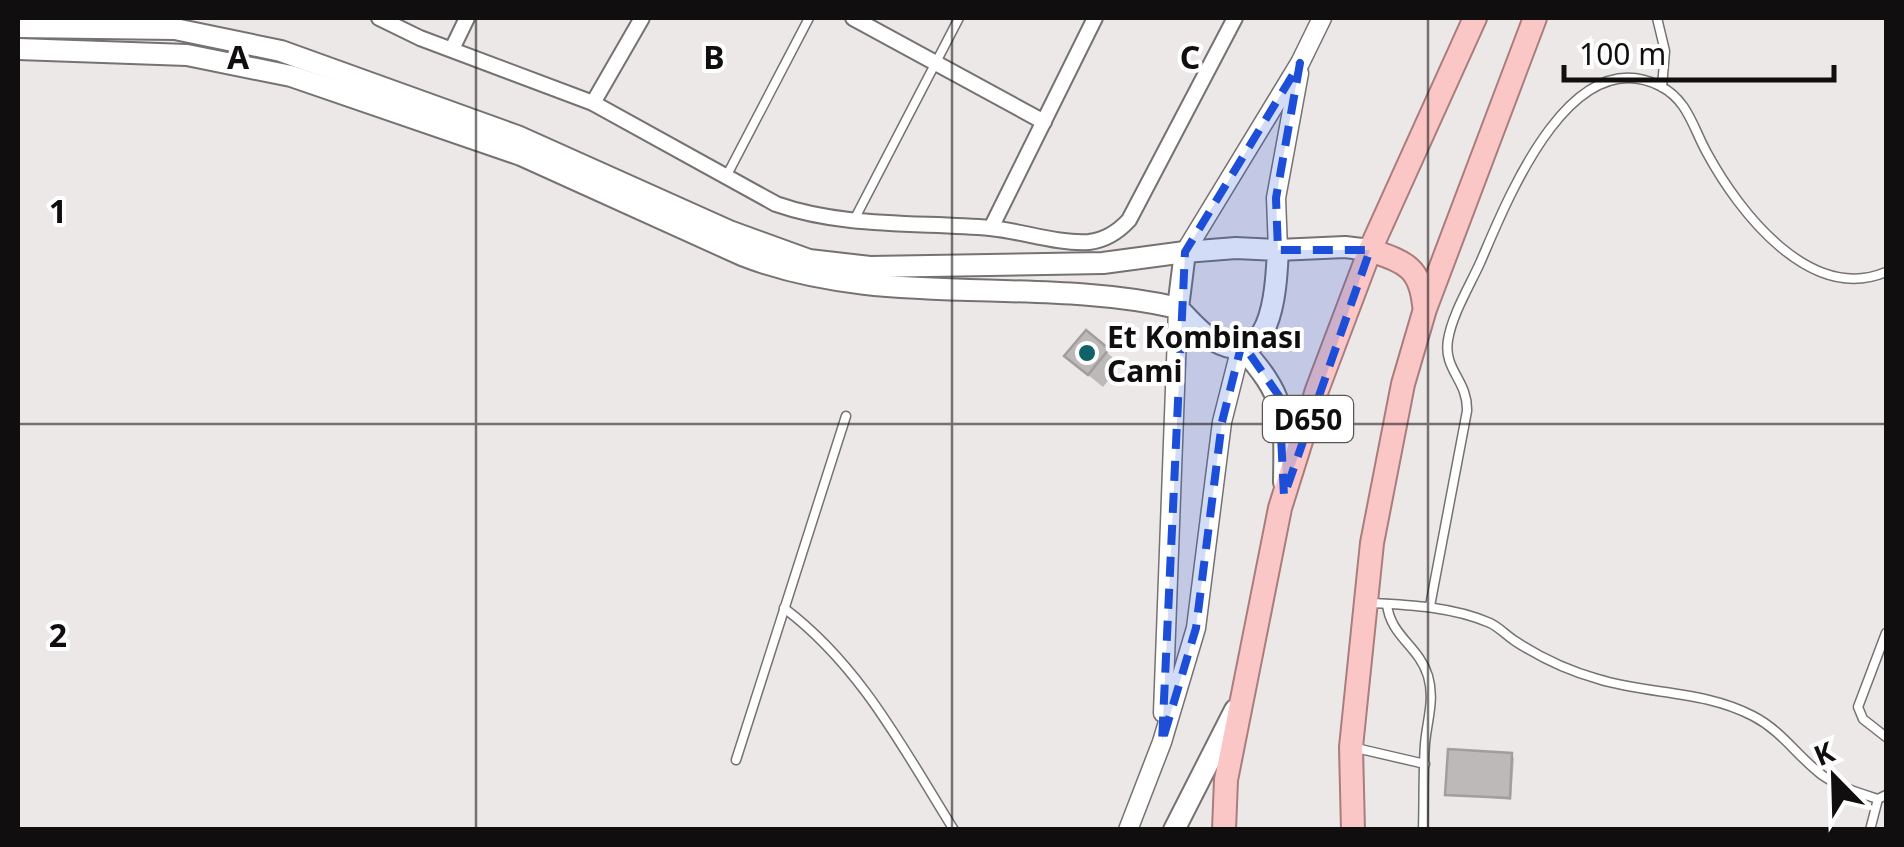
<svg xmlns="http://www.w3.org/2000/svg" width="1904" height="847" font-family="'Noto Sans',sans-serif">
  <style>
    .shadow { fill: #0003 }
    .building { fill: #bdb9b9; stroke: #a29e9e; stroke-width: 2.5 }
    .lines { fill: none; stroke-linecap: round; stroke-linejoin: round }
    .service-casing { stroke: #757271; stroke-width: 11 }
    .minor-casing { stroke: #757271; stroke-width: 18 }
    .tertiary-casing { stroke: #757271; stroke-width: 21 }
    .secondary-casing { stroke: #757271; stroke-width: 24 }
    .trunk-casing { stroke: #a87d7c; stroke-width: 26 }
    .service { stroke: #fff; stroke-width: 8 }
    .minor { stroke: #fff; stroke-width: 14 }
    .tertiary { stroke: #fff; stroke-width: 18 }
    .secondary { stroke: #fff; stroke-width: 20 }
    .trunk { stroke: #fbc7c6; stroke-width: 22 }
    .marked { fill: #1d4ed8; fill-opacity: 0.2; stroke: #1d4ed8; stroke-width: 8; stroke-dasharray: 20 12; stroke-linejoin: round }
    .grid { fill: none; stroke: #100e0e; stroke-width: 2.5; stroke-opacity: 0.55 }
    .poi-dot { fill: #116266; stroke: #fff; stroke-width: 4 }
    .labels { text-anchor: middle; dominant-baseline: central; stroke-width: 8; stroke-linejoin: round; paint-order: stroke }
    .shield { fill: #fff; stroke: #585656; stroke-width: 2.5 }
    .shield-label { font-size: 28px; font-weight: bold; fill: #100e0e }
    .poi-label { font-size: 30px; font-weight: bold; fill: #100e0e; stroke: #fff; text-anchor: start }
    .grid-label { font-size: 32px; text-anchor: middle; font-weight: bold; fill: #100e0e; stroke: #fff; stroke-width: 8; stroke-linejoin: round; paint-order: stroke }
  </style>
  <rect width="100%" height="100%" fill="#ede8e8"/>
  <g class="shadow">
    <path d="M 1086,334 L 1121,365 L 1103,387 L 1082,370 Z"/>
    <path d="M 1511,755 L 1514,758 L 1511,800 L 1448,794 Z"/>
  </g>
  <g class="building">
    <path d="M 1086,330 L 1109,349 L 1088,375 L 1064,356 Z"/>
    <path d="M 1448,749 L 1512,753 L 1510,798 L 1445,795 Z"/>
  </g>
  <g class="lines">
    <g class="service-casing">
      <g id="service">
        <path d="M 1657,18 L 1665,51 L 1662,87"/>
        <path d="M 727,175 L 809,18"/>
        <path d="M 854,220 L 959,18"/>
        <path d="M 1371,603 C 1411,605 1453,607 1490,623 C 1499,627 1507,636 1515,641 C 1541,658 1569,671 1598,679 C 1650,695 1703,690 1753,716 C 1782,731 1797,756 1822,775 C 1839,787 1859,793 1878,799 L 1886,795"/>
        <path d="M 1387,604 C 1390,636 1419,646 1428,676 C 1435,700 1427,720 1425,744 C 1423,772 1424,801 1423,830"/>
        <path d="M 1430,606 L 1467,411 C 1468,380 1443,370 1448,340 C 1452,315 1469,287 1480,263 C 1506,203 1569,40 1660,86 C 1688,100 1693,128 1707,153 C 1739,212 1810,304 1886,272"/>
        <path d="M 784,608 C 861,666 904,750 954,830"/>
        <path d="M 1886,633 L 1858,707 L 1863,719 L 1886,737"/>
        <path d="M 1356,748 L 1425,764"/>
        <path d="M 736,760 L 846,416"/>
        <path d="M 1870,830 L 1878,799"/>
      </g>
    </g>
    <g class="minor-casing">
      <g id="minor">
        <path d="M 379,18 L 420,38 L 593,103 L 776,204 C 844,228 919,222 990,228 C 1022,231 1057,244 1089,242 C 1106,240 1118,232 1129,220 L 1235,18"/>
        <path d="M 853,18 L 1044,122"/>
        <path d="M 452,49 L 467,18"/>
        <path d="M 593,103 L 642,18"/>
        <path d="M 991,228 L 1095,18"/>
      </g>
    </g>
    <g class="tertiary-casing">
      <g id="tertiary">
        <path d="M 1278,250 L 1276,198 L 1299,73"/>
        <path d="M 1185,252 L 1300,63 L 1322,18"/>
        <path d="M 1163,713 L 1178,308"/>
        <path d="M 1128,830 L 1162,742 L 1196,628 L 1222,422 L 1241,347"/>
      </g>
    </g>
    <g class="secondary-casing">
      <g id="secondary">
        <path d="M 18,27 L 175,29 L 281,51 L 517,136 L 729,231 L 809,260 L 870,267 L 1103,263 L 1185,252"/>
        <path d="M 18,49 L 187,55 L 291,76 L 521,155 L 742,255 C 881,310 1035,275 1178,308"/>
        <path d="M 1236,248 L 1278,250 C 1276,285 1274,375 1213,340 C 1200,333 1189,319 1178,308 L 1185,252 Z"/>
        <path d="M 1278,250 L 1345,247 L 1370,250"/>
        <path d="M 1241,347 C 1287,398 1285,415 1284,482"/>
        <path d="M 1174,830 L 1235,710"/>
      </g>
    </g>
    <g class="trunk-casing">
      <g id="trunk">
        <path d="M 1370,250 C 1404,262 1420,266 1424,305"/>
        <path d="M 1224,830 L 1226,780 L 1280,508 L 1317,390 L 1370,250 L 1475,18"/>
        <path d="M 1353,830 L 1351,747 L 1372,543 L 1403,384 L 1425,309 L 1535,18"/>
      </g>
    </g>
    <use href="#service" class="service"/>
    <use href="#minor" class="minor"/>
    <use href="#tertiary" class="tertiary"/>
    <use href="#secondary" class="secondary"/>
    <use href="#trunk" class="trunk"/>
  </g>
  <path class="marked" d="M 1300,63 L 1276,198 L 1278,250 L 1370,250 L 1284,496 L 1279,396 L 1242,343 L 1222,422 L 1196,628 L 1162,742 L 1185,252 Z"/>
  <path class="grid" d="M 476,18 L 476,830M 952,18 L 952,830M 1428,18 L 1428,830M 18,424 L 1886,424"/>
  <circle class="poi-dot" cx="1087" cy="353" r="10"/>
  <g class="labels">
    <rect class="shield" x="1263" y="396" width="90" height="46" rx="8"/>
    <g class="shield-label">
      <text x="1308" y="419">D650</text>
    </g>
    <g class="poi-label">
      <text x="1107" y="336">Et Kombinası<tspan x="1107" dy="34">Cami</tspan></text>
    </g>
  </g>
  <g class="grid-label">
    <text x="238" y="69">A</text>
    <text x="714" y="69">B</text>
    <text x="1190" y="69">C</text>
    <text x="58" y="223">1</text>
    <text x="58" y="647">2</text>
  </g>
  <rect width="1904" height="847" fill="none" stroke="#100e0e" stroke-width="40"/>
  <g transform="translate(1834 777) rotate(337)" stroke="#ffffff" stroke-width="8" paint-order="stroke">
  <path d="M0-8L18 38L0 25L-18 38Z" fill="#100e0e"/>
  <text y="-15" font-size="28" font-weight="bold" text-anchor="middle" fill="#100e0e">K</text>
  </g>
  <path d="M1564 65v15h270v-15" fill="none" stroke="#100e0e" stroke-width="5"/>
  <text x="1579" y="65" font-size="30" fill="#100e0e" stroke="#ffffff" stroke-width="8" paint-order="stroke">100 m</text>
</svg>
